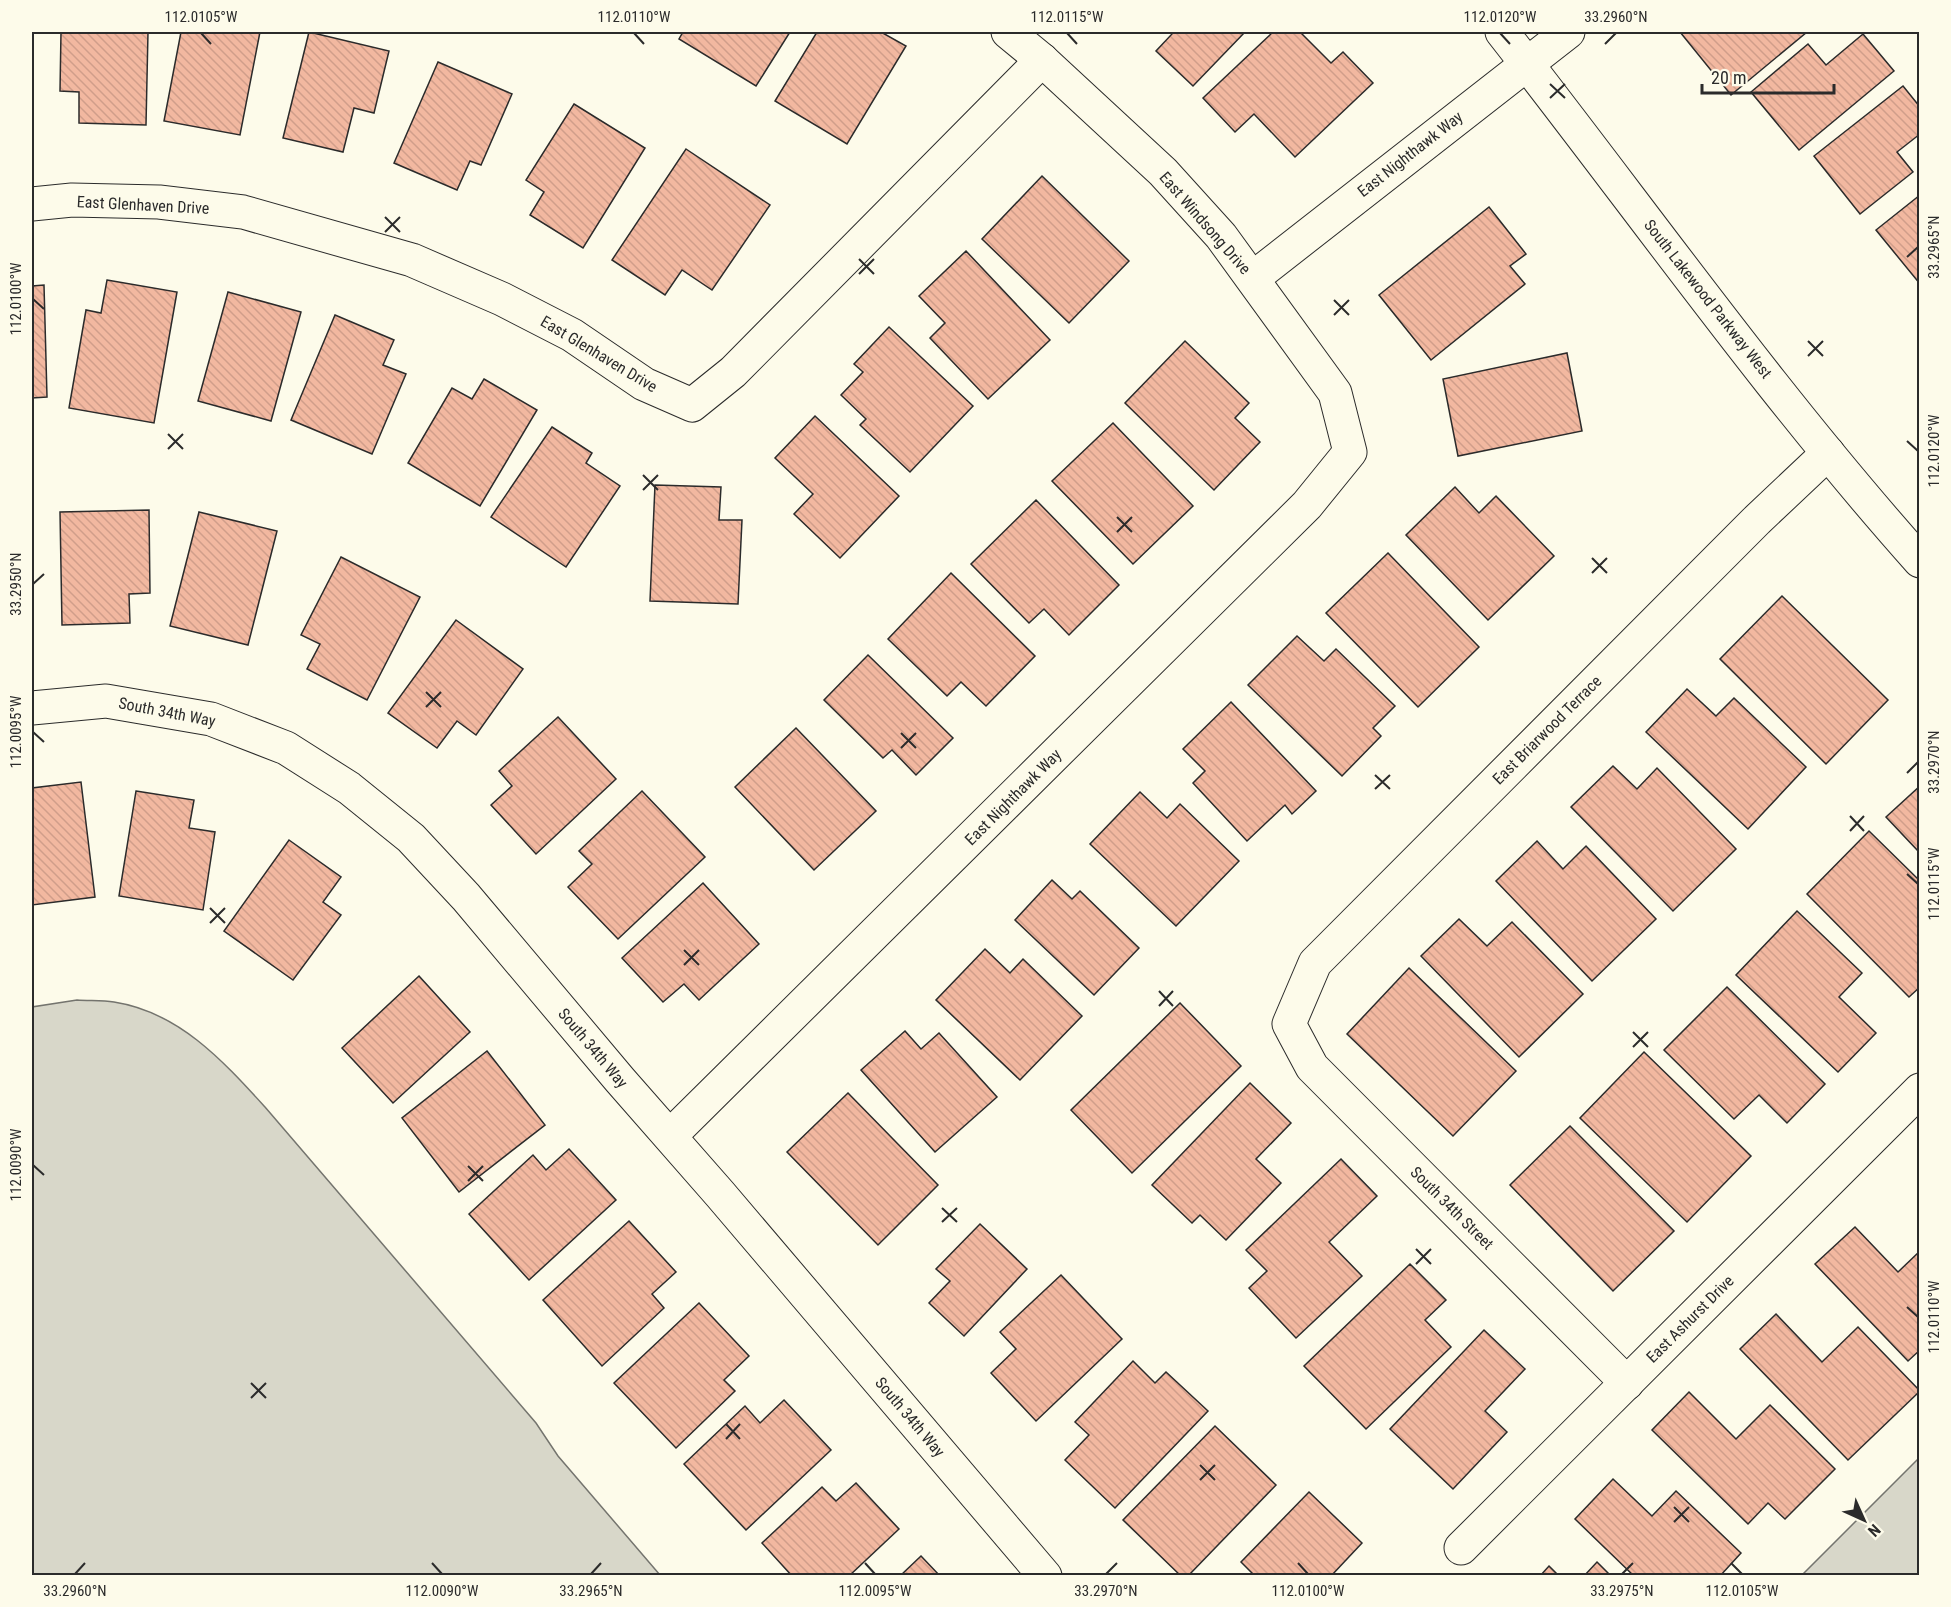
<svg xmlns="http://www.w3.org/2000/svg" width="1951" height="1607" font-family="'Roboto Condensed',sans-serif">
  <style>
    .water { fill: #d8d7c9; stroke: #74746e; stroke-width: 1.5 }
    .building { fill: url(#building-back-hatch); stroke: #2b2b2b; stroke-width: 1.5 }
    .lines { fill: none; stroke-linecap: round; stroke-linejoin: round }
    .minor-casing { stroke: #2b2b2b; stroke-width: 35 }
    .minor { stroke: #fdfbea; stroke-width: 33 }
    .ticks { fill: none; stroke: #2b2b2b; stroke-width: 2 }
    .labels { text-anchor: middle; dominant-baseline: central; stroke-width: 4.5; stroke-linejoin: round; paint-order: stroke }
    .street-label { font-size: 16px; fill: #2b2b2b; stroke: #fdfbea }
    .neatline { fill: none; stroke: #2b2b2b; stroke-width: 2 }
    .ticks-label { font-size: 15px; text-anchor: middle; fill: #2b2b2b }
  </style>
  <defs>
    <pattern id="building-back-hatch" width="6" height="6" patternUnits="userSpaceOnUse" patternTransform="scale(1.5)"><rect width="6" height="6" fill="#f2b8a0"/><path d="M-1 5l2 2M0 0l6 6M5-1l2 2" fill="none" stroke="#d09e8a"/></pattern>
  </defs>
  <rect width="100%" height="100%" fill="#fdfbea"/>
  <g class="water">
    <path d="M 77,1000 C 89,1001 102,1000 114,1002 C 179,1012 223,1061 265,1107 L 536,1423 L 558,1456 L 660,1575 L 32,1575 L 32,1007 Z"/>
    <path d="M 1919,1458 L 1919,1575 L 1802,1575 Z"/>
  </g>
  <g class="building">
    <path d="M 61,32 L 148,32 L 146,125 L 79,123 L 79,92 L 60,91 Z"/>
    <path d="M 181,32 L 260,32 L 240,135 L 164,121 Z"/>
    <path d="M 309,32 L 389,51 L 374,113 L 354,108 L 343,152 L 283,138 Z"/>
    <path d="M 683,32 L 790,32 L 756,86 L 679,39 Z"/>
    <path d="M 817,32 L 881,32 L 906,46 L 847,144 L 775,101 Z"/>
    <path d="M 1169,32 L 1245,32 L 1193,86 L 1156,51 L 1172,34 Z"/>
    <path d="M 1273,32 L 1300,32 L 1331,63 L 1343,52 L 1373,83 L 1295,157 L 1254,114 L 1235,132 L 1203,98 Z"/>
    <path d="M 1680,32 L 1807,32 L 1731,95 Z"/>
    <path d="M 1863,34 L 1894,71 L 1799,150 L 1751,92 L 1808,44 L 1826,65 Z"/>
    <path d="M 438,62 L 512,94 L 481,165 L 470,161 L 457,190 L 394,163 Z"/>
    <path d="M 1903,86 L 1920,107 L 1920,134 L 1897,152 L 1913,172 L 1860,214 L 1814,156 Z"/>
    <path d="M 574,104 L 645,148 L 583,248 L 530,215 L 544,192 L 526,180 Z"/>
    <path d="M 686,149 L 770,205 L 712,290 L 682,270 L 665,295 L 612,260 Z"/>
    <path d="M 1042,176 L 1129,261 L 1069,323 L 982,239 Z"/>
    <path d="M 1920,195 L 1920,284 L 1876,230 Z"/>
    <path d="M 1489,207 L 1526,254 L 1510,266 L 1525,284 L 1431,360 L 1379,295 Z"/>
    <path d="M 966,251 L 1050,340 L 988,399 L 930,338 L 945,323 L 919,296 Z"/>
    <path d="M 107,280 L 177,292 L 154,423 L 69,408 L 86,310 L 101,313 Z"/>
    <path d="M 44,285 L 47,397 L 32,398 L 32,286 Z"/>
    <path d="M 228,292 L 301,312 L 271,421 L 198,401 Z"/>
    <path d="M 335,315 L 394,340 L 383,365 L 406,374 L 372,454 L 291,420 Z"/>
    <path d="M 889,327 L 973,406 L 910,472 L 860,425 L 866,419 L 841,395 L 863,372 L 854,364 Z"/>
    <path d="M 1185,341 L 1249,403 L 1235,418 L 1260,442 L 1214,490 L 1125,403 Z"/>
    <path d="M 1567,353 L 1582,431 L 1458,456 L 1443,379 Z"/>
    <path d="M 484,379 L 537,410 L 480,506 L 408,463 L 452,388 L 472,399 Z"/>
    <path d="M 815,416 L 899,496 L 840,558 L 794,514 L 813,494 L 775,458 Z"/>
    <path d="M 1113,423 L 1193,506 L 1133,564 L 1052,481 Z"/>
    <path d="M 552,427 L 592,453 L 586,463 L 620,486 L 566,567 L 491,517 Z"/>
    <path d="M 655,485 L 721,487 L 719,520 L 742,520 L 738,604 L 650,601 Z"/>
    <path d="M 1455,487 L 1479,513 L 1496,496 L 1554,556 L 1488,620 L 1406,535 Z"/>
    <path d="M 1036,500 L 1119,585 L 1069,635 L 1044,609 L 1029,623 L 971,564 Z"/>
    <path d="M 149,510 L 150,593 L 129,594 L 130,623 L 62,625 L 60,512 Z"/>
    <path d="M 199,512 L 277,531 L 248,645 L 170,626 Z"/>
    <path d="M 1388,553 L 1479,647 L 1418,707 L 1326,613 Z"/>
    <path d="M 341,557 L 420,597 L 367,700 L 307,669 L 320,644 L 301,635 Z"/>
    <path d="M 951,573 L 1035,656 L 986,706 L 961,682 L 947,696 L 888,639 Z"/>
    <path d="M 1782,596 L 1888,700 L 1826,764 L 1720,659 Z"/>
    <path d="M 456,620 L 523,669 L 476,735 L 457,721 L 437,748 L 388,713 Z"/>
    <path d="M 1297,636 L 1324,661 L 1336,649 L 1395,706 L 1373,728 L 1381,736 L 1342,776 L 1248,685 Z"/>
    <path d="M 868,655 L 953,738 L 916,775 L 892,750 L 883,758 L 824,700 Z"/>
    <path d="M 1687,689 L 1716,716 L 1734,698 L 1806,767 L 1748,829 L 1646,732 Z"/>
    <path d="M 1231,702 L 1316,791 L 1292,814 L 1285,805 L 1247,841 L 1193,783 L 1205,771 L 1183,749 Z"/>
    <path d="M 558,717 L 616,779 L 536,854 L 491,805 L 512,786 L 499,771 Z"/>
    <path d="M 796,728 L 876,811 L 814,870 L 735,787 Z"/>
    <path d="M 1613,766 L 1637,789 L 1657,768 L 1736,849 L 1673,911 L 1571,807 Z"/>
    <path d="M 81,782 L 95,897 L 32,905 L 32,788 Z"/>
    <path d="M 1920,786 L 1920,853 L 1886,817 Z"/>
    <path d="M 136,791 L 194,800 L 189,828 L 215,832 L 203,910 L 119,896 Z"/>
    <path d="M 642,791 L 705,857 L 618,939 L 568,887 L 592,864 L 579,851 Z"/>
    <path d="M 1140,792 L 1167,818 L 1180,804 L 1239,861 L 1176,926 L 1090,844 Z"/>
    <path d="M 1869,831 L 1920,881 L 1920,987 L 1909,997 L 1807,894 Z"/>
    <path d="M 289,840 L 341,877 L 323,902 L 341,915 L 293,980 L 224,931 Z"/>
    <path d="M 1537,841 L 1563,869 L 1586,846 L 1656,919 L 1592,981 L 1496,881 Z"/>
    <path d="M 1052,880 L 1072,899 L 1080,891 L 1139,948 L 1094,995 L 1015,920 Z"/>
    <path d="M 703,883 L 759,944 L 699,1000 L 684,984 L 663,1002 L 622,958 Z"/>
    <path d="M 1797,911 L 1862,973 L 1839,997 L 1876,1033 L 1838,1072 L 1736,975 Z"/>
    <path d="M 1459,919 L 1487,946 L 1512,922 L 1583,994 L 1519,1057 L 1421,956 Z"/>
    <path d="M 985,949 L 1010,973 L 1023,959 L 1082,1016 L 1020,1080 L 936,1000 Z"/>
    <path d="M 1409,968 L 1516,1071 L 1453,1136 L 1347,1034 Z"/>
    <path d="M 419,976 L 470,1032 L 393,1103 L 342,1048 Z"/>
    <path d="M 1727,987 L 1825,1084 L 1787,1123 L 1759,1095 L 1734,1119 L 1664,1050 Z"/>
    <path d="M 1180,1003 L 1241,1066 L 1132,1173 L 1071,1110 Z"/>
    <path d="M 905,1031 L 921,1049 L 939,1033 L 997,1097 L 935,1152 L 861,1070 Z"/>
    <path d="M 487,1051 L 545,1125 L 459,1192 L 402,1118 Z"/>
    <path d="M 1644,1052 L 1751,1156 L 1687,1222 L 1580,1118 Z"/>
    <path d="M 1250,1083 L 1291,1123 L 1256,1159 L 1281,1183 L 1226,1240 L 1200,1215 L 1192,1223 L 1152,1185 Z"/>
    <path d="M 848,1093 L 938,1185 L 878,1245 L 787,1152 Z"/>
    <path d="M 1570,1126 L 1674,1231 L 1613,1291 L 1510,1185 Z"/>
    <path d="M 569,1149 L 616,1200 L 529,1280 L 469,1214 L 533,1155 L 546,1170 Z"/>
    <path d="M 1341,1159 L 1377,1196 L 1329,1242 L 1362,1276 L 1296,1338 L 1249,1288 L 1267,1271 L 1246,1250 Z"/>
    <path d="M 629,1221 L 676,1272 L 652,1294 L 664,1308 L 602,1366 L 543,1300 Z"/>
    <path d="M 980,1224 L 1027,1269 L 964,1336 L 929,1303 L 950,1281 L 936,1269 Z"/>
    <path d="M 1855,1227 L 1898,1272 L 1920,1251 L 1920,1350 L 1908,1361 L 1815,1264 Z"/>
    <path d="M 1410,1264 L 1446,1300 L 1425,1320 L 1451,1347 L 1366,1429 L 1304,1366 Z"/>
    <path d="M 1061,1275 L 1122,1339 L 1036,1421 L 991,1373 L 1016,1349 L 1000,1332 Z"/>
    <path d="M 699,1303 L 749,1356 L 724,1380 L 735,1391 L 676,1448 L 614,1383 Z"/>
    <path d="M 1776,1314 L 1822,1362 L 1858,1327 L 1920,1391 L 1848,1460 L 1740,1349 Z"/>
    <path d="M 1484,1330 L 1525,1369 L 1485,1411 L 1507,1432 L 1453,1489 L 1390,1429 Z"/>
    <path d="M 1133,1361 L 1155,1383 L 1166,1372 L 1208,1411 L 1115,1508 L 1065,1460 L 1089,1435 L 1075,1422 Z"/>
    <path d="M 1689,1392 L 1736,1439 L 1770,1405 L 1835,1469 L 1785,1519 L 1768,1503 L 1748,1524 L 1652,1430 Z"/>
    <path d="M 784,1400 L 831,1450 L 746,1530 L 684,1464 L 745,1406 L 760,1423 Z"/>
    <path d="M 1215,1426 L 1276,1485 L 1188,1576 L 1181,1576 L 1123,1520 Z"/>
    <path d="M 1613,1479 L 1652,1516 L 1676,1491 L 1741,1553 L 1720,1576 L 1634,1576 L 1575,1519 Z"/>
    <path d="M 856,1483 L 899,1529 L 849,1576 L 792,1576 L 762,1543 L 822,1487 L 836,1501 Z"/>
    <path d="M 1309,1492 L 1362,1543 L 1331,1576 L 1255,1576 L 1241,1562 Z"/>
    <path d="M 921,1556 L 940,1576 L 900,1576 Z"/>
    <path d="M 1597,1562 L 1611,1576 L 1584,1576 Z"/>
    <path d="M 1549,1566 L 1559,1576 L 1540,1576 Z"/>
  </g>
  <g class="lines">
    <g class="minor-casing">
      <g id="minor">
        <path d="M 1502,32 C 1640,208 1770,393 1920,561"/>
        <path d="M 32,204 L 72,200 L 159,202 L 243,212 L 412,260 L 502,299 L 572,335 L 644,384 L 692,405 L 733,372 L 1042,60"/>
        <path d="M 1253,278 L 1568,32"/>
        <path d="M 32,708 L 106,701 L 211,719 L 286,748 L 349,788 L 411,838 L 466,897 L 620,1080 L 720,1194 L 1045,1576"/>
        <path d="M 670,1136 L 1307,505 L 1350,452 L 1335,393 L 1221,236 L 1163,172 L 1042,60 L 1008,32"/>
        <path d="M 1627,1383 L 1312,1067 L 1289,1024 L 1315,963 L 1757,520 L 1828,453"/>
        <path d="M 1461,1548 L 1920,1090"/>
      </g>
    </g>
    <use href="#minor" class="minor"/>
  </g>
  <path class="ticks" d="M 201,33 L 211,44M 634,33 L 644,44M 1067,33 L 1077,44M 1500,33 L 1510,44M 1605,44 L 1616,33M 1550,84 L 1565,98M 1550,98 L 1565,84M 385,217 L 400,232M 385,232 L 400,217M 1907,257 L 1918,247M 859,259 L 874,274M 859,274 L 874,259M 33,299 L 44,309M 1334,300 L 1349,315M 1334,315 L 1349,300M 1808,341 L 1823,356M 1808,356 L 1823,341M 168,434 L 183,449M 1907,441 L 1918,451M 168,449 L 183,434M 643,475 L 658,490M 643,490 L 658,475M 1117,517 L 1132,532M 1117,532 L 1132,517M 1592,558 L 1607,573M 1592,573 L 1607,558M 33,584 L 44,574M 426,692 L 441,707M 426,707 L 441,692M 33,732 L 44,742M 901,733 L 916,748M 901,748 L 916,733M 1907,773 L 1918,762M 1375,775 L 1390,789M 1375,789 L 1390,775M 1850,816 L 1864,831M 1850,831 L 1864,816M 1907,874 L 1918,884M 210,908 L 225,923M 210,923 L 225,908M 684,950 L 699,965M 684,965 L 699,950M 1159,991 L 1173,1006M 1159,1006 L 1173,991M 1633,1032 L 1648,1047M 1633,1047 L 1648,1032M 33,1165 L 44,1175M 468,1166 L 483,1181M 468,1181 L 483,1166M 942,1208 L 957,1222M 942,1222 L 957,1208M 1416,1249 L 1431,1264M 1416,1264 L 1431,1249M 1907,1307 L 1918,1317M 251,1383 L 266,1398M 251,1398 L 266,1383M 726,1424 L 740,1439M 726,1439 L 740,1424M 1200,1465 L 1215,1480M 1200,1480 L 1215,1465M 1674,1507 L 1689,1522M 1674,1522 L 1689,1507M 432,1563 L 442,1574M 865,1563 L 875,1574M 1298,1563 L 1308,1574M 1731,1563 L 1742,1574M 75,1574 L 85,1563M 591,1574 L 601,1563M 1106,1574 L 1117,1563M 1622,1574 L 1633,1563"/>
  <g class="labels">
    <g class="street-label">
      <text transform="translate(1410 154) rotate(-38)">East Nighthawk Way</text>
      <text transform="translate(143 205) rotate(3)">East Glenhaven Drive</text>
      <text transform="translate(1205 223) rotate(49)">East Windsong Drive</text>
      <text transform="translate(1708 299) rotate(52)">South Lakewood Parkway West</text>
      <text transform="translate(599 354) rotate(31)">East Glenhaven Drive</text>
      <text transform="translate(167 712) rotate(11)">South 34th Way</text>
      <text transform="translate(1547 730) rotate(-45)">East Briarwood Terrace</text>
      <text transform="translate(1013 797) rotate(-45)">East Nighthawk Way</text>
      <text transform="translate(593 1048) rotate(50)">South 34th Way</text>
      <text transform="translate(1452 1208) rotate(45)">South 34th Street</text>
      <text transform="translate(1690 1319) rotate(-45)">East Ashurst Drive</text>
      <text transform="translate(910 1417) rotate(50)">South 34th Way</text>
    </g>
  </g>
  <rect width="1951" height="1607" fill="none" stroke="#fdfbea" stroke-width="66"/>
  <g transform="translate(1864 1520) rotate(135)" stroke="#fdfbea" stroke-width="4.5" paint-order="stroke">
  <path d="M0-4.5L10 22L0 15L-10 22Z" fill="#2b2b2b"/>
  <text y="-9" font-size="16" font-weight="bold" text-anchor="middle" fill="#2b2b2b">N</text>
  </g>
  <path d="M1702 84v9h132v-9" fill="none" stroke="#2b2b2b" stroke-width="3"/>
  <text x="1711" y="84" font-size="18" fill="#2b2b2b" stroke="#fdfbea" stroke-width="4.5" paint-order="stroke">20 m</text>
  <rect x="33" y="33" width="1885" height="1541" class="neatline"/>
  <g class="ticks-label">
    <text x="201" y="22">112.0105°W</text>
    <text x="634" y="22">112.0110°W</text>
    <text x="1067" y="22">112.0115°W</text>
    <text x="1500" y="22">112.0120°W</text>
    <text x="1616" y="22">33.2960°N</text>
    <text transform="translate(1934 247) rotate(-90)" y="5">33.2965°N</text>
    <text transform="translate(16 299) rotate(-90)" y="5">112.0100°W</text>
    <text transform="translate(1934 451) rotate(-90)" y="5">112.0120°W</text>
    <text transform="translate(16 584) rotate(-90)" y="5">33.2950°N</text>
    <text transform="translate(16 732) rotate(-90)" y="5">112.0095°W</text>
    <text transform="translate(1934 762) rotate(-90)" y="5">33.2970°N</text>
    <text transform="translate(1934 884) rotate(-90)" y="5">112.0115°W</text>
    <text transform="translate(16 1165) rotate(-90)" y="5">112.0090°W</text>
    <text transform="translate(1934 1317) rotate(-90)" y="5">112.0110°W</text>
    <text x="75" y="1596">33.2960°N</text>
    <text x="442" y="1596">112.0090°W</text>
    <text x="591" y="1596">33.2965°N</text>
    <text x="875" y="1596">112.0095°W</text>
    <text x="1106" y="1596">33.2970°N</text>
    <text x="1308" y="1596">112.0100°W</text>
    <text x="1622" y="1596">33.2975°N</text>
    <text x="1742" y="1596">112.0105°W</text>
  </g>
</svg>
